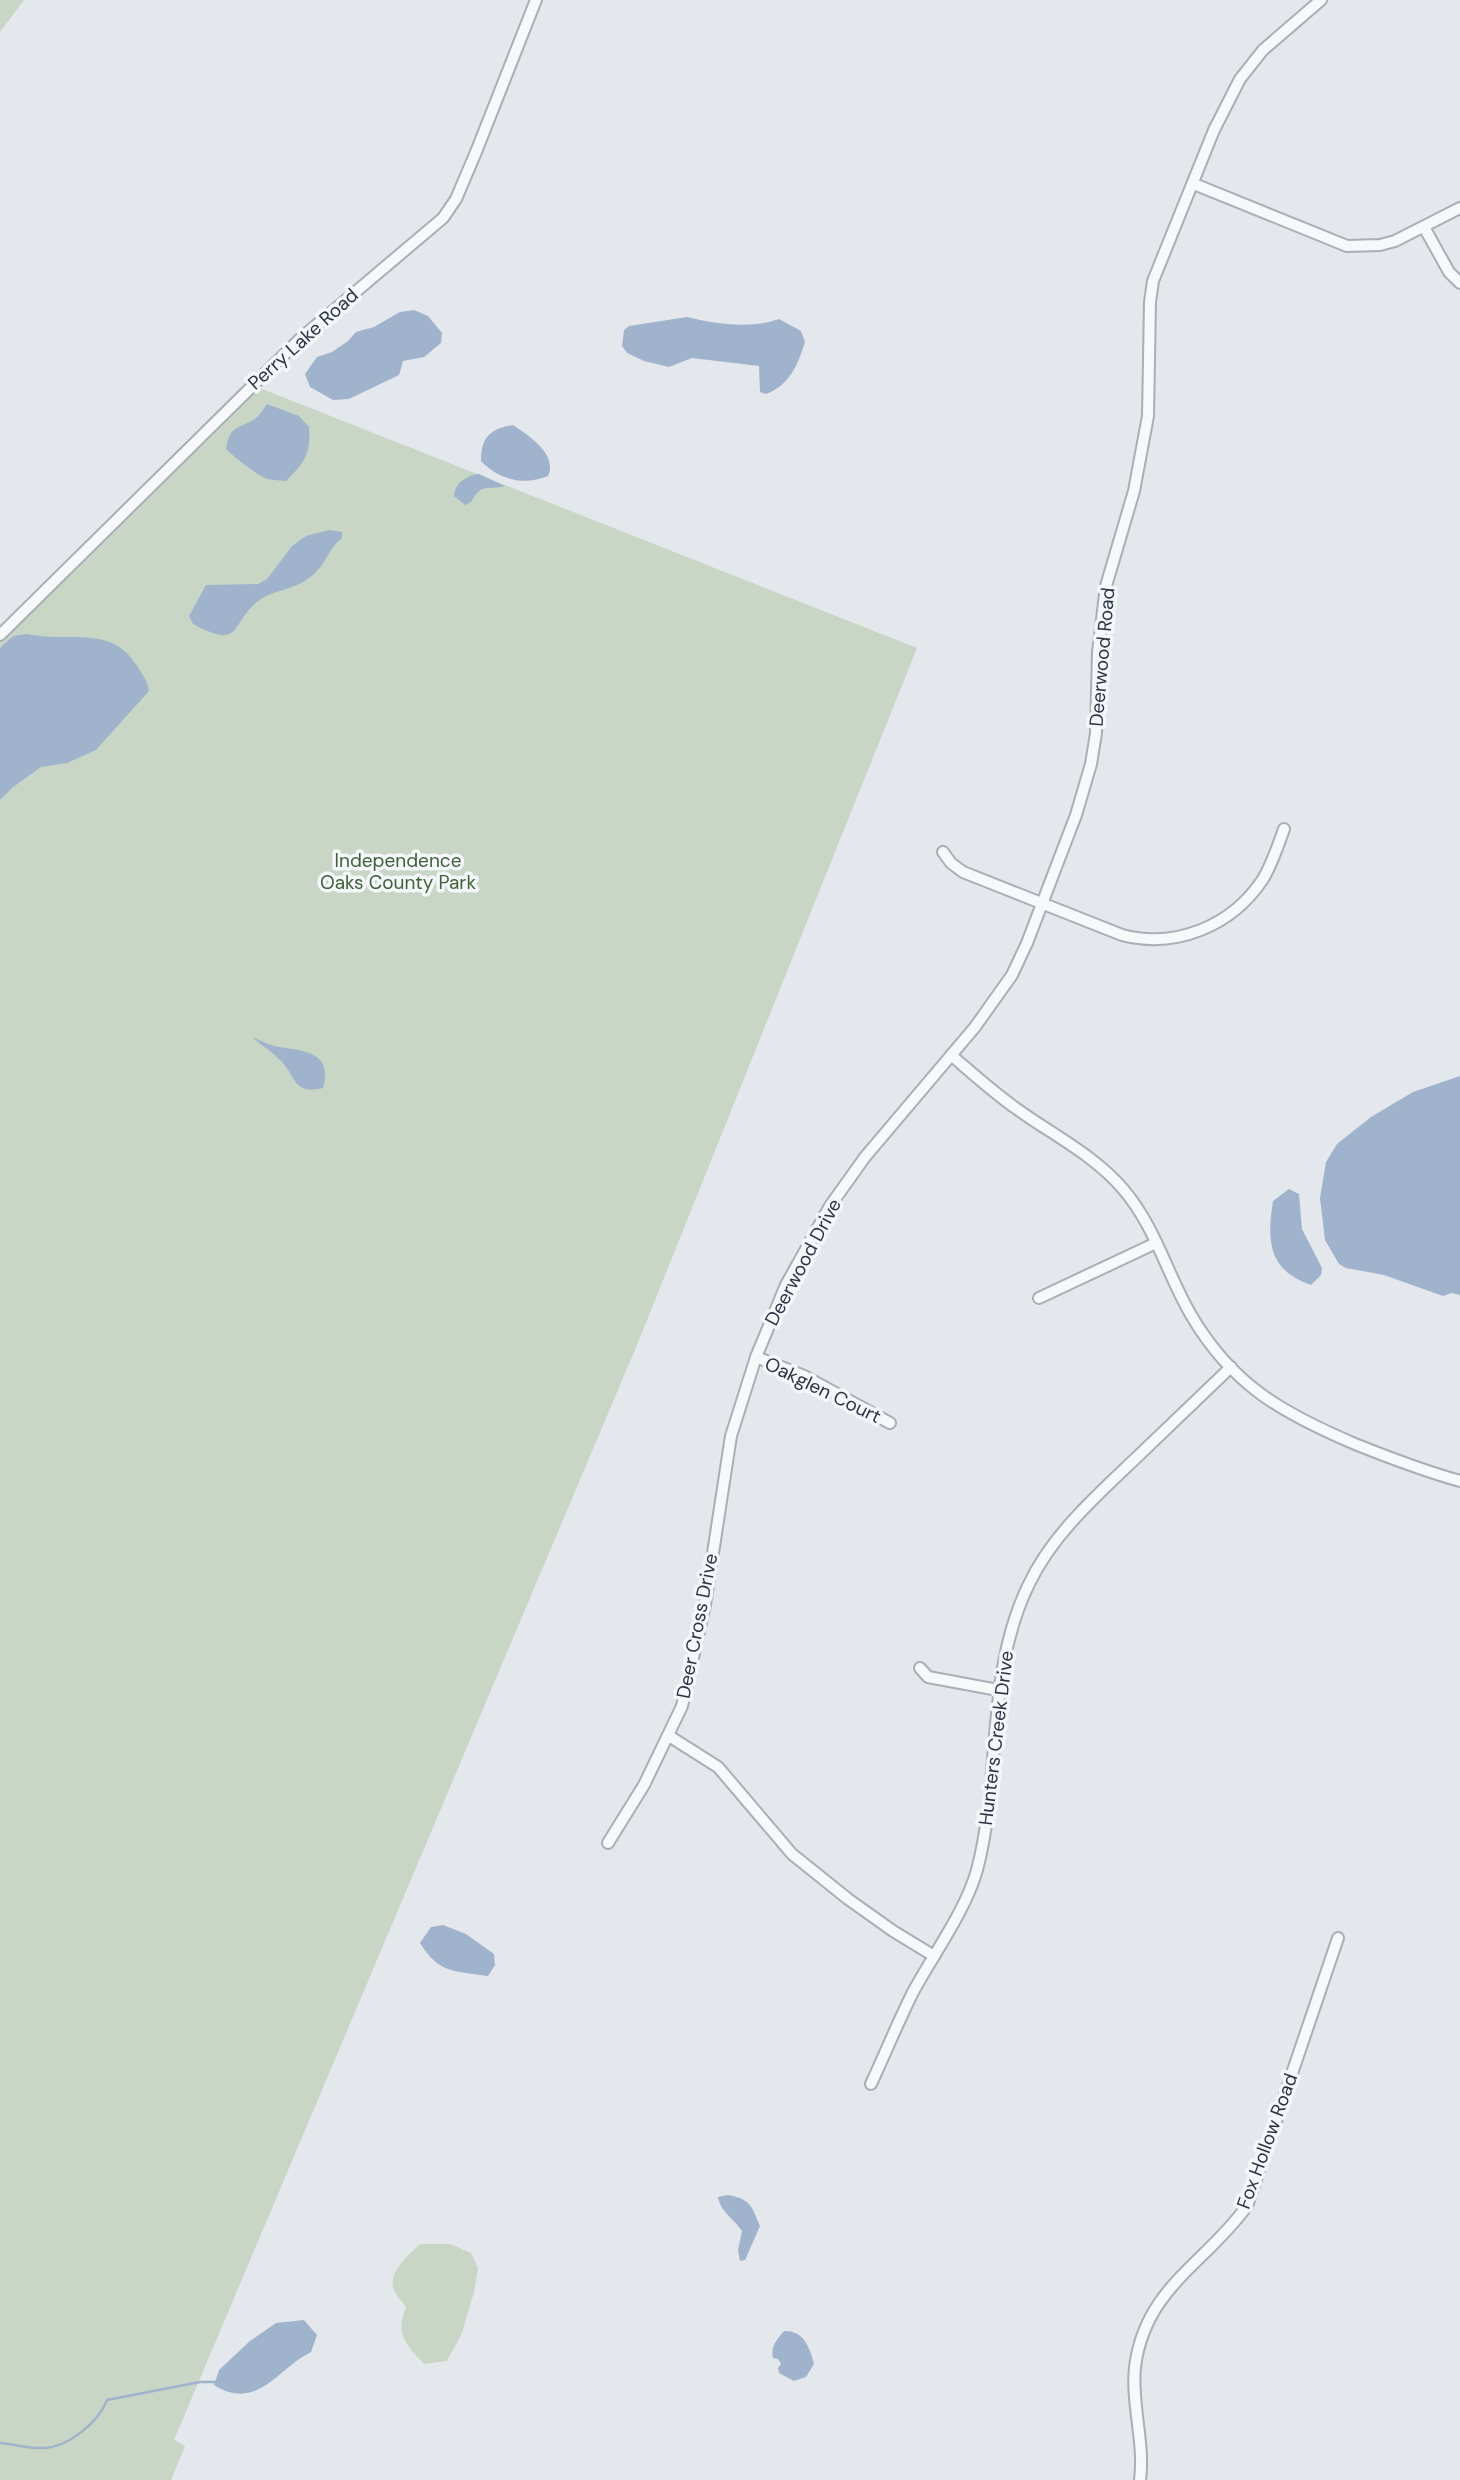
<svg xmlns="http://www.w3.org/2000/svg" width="1460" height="2480" font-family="'DM Sans',sans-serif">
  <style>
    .green { fill: #c9d6c5 }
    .water { fill: #9fb4cc }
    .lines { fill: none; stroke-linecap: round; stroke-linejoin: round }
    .stream { stroke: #9fb4cc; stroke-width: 2.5 }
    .street-casing { stroke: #a9aeb7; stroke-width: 14 }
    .street { stroke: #f7f8fa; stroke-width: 10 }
    .labels { text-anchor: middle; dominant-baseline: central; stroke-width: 7; stroke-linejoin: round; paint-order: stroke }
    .street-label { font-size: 19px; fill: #2b3445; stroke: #f4f6f9 }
    .park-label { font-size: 19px; fill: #3f6138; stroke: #f4f6f9 }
  </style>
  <rect width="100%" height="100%" fill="#e4e7ec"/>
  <g class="green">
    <path d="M 0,0 L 24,0 L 0,32 Z"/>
    <path d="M 247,383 L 917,648 L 637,1345 L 174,2440 L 185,2446 L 171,2480 L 0,2480 L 0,640 Z"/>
    <path d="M 420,2244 L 450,2244 L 471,2253 L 478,2268 L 474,2292 L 462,2333 L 447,2361 L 424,2364 C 405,2343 395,2335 406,2307 C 402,2301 394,2294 393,2287 C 390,2270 409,2255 420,2244 Z"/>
  </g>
  <g class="water">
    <path d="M 414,310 L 428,316 L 442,333 L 441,343 L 424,357 L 403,361 L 399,375 L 349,399 L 333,400 L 310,387 L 305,374 L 317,357 L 332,352 L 348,341 L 356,332 L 374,327 L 400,312 Z"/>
    <path d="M 687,317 C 715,324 752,329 779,319 L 801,331 L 805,342 C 798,364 790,385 766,394 L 760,392 L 759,366 L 692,358 L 669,367 L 644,361 L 627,353 L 622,346 L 624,330 L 629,326 Z"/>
    <path d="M 267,404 L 299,416 L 309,427 C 311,454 305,462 286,481 C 279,480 269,481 263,477 C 252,471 235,458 226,449 C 230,423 240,430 256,418 C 260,415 264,408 267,404 Z"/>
    <path d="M 513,425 C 529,436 558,454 548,476 C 524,486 499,480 481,461 C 481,437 490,429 513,425 Z"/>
    <path d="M 479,474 L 505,486 C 487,491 482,482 471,502 L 465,505 L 454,496 C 455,483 467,475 479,474 Z"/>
    <path d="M 329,530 L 342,532 L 342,538 C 325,552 327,568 303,582 C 289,590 270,591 257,602 C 229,626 242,650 193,624 L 189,616 L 206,585 L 258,584 L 267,579 L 292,546 L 306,536 Z"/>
    <path d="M 27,634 C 68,643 112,624 137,666 C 142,674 148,681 149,691 L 96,750 L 67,763 L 41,767 L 12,788 L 0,800 L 0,648 L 13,636 Z"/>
    <path d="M 252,1037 C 260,1040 270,1046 279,1047 C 305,1051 333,1052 323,1088 C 294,1095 297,1079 282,1062 C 273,1052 261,1045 252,1037 Z"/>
    <path d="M 1460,1076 L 1460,1295 L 1452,1293 L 1443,1296 L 1384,1275 L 1346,1268 L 1339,1264 L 1325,1240 L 1320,1198 L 1326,1162 L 1337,1144 L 1371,1117 L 1413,1092 Z"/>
    <path d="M 1289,1189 L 1299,1194 L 1302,1229 L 1322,1268 L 1321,1275 L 1311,1285 C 1267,1270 1267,1239 1273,1201 Z"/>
    <path d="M 443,1925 L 466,1934 L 494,1954 L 495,1965 L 488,1976 C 455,1971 439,1974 420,1943 L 431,1927 Z"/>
    <path d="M 728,2195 C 751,2199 752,2207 760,2226 L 745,2260 L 740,2261 L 738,2250 L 742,2231 C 734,2219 720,2211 718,2197 Z"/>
    <path d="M 304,2320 L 317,2335 L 311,2352 C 277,2369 257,2412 214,2385 L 219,2370 L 250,2341 L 276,2323 Z"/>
    <path d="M 784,2331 C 803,2330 810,2347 814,2364 L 806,2377 L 794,2381 L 779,2373 L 778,2368 L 781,2364 L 778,2359 L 773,2358 C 770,2347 777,2339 784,2331 Z"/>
  </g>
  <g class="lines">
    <path class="stream" d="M 0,2443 C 14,2444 30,2449 44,2448 C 68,2447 99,2422 107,2400 L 200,2382 L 216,2382"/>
    <g class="street-casing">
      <g id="street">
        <path d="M 1194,184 L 1347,246 L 1380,245 L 1395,241 L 1460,208"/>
        <path d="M 1424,227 L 1449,272 L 1460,283"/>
        <path d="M 0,635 L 301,338 L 443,218 L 456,199 L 476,152 L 536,0"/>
        <path d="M 943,852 L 951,863 L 963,872 L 1122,935 C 1176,949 1232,926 1263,879 C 1272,864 1278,846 1284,829"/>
        <path d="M 951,1055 C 972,1073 994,1093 1017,1109 C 1053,1135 1094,1155 1123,1189 C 1155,1226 1167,1274 1191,1315 C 1232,1385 1282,1413 1355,1444 C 1390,1458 1424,1471 1460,1481"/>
        <path d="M 1039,1298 L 1156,1243"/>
        <path d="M 756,1357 L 804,1376 L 890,1423"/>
        <path d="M 920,1668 L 928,1677 L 998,1690"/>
        <path d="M 669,1736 L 718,1767 L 792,1854 L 848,1899 L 893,1931 L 934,1956"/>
        <path d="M 608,1843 L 644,1785 L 682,1706 L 705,1605 L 731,1436 L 756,1357 L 786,1285 L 830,1206 L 865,1157 L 975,1027 L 1012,975 L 1027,943 L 1076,815 L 1091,764 L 1096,733 L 1098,652 L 1106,586 L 1134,491 L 1148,416 L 1150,302 L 1153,281 L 1214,130 L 1240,79 L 1263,50 L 1321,0"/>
        <path d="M 871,2084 C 885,2054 898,2022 913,1992 C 933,1955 966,1910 977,1870 C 1002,1775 985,1673 1029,1584 C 1052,1535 1096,1496 1135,1459 C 1167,1428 1199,1398 1231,1367"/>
        <path d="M 1140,2480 C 1145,2443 1131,2404 1135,2367 C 1145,2288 1205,2264 1247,2206 L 1338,1938"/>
      </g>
    </g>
    <use href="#street" class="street"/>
  </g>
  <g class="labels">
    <g class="street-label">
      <text transform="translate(303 339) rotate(-42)">Perry Lake Road</text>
      <text transform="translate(1102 657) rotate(-85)">Deerwood Road</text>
      <text transform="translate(803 1262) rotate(-62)">Deerwood Drive</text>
      <text transform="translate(823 1390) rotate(26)">Oakglen Court</text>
      <text transform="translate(697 1626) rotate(-79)">Deer Cross Drive</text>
      <text transform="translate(996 1738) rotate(-83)">Hunters Creek Drive</text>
      <text transform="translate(1267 2141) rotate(-70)">Fox Hollow Road</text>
    </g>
    <g class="park-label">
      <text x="398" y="860">Independence<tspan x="398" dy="22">Oaks County Park</tspan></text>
    </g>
  </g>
</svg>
